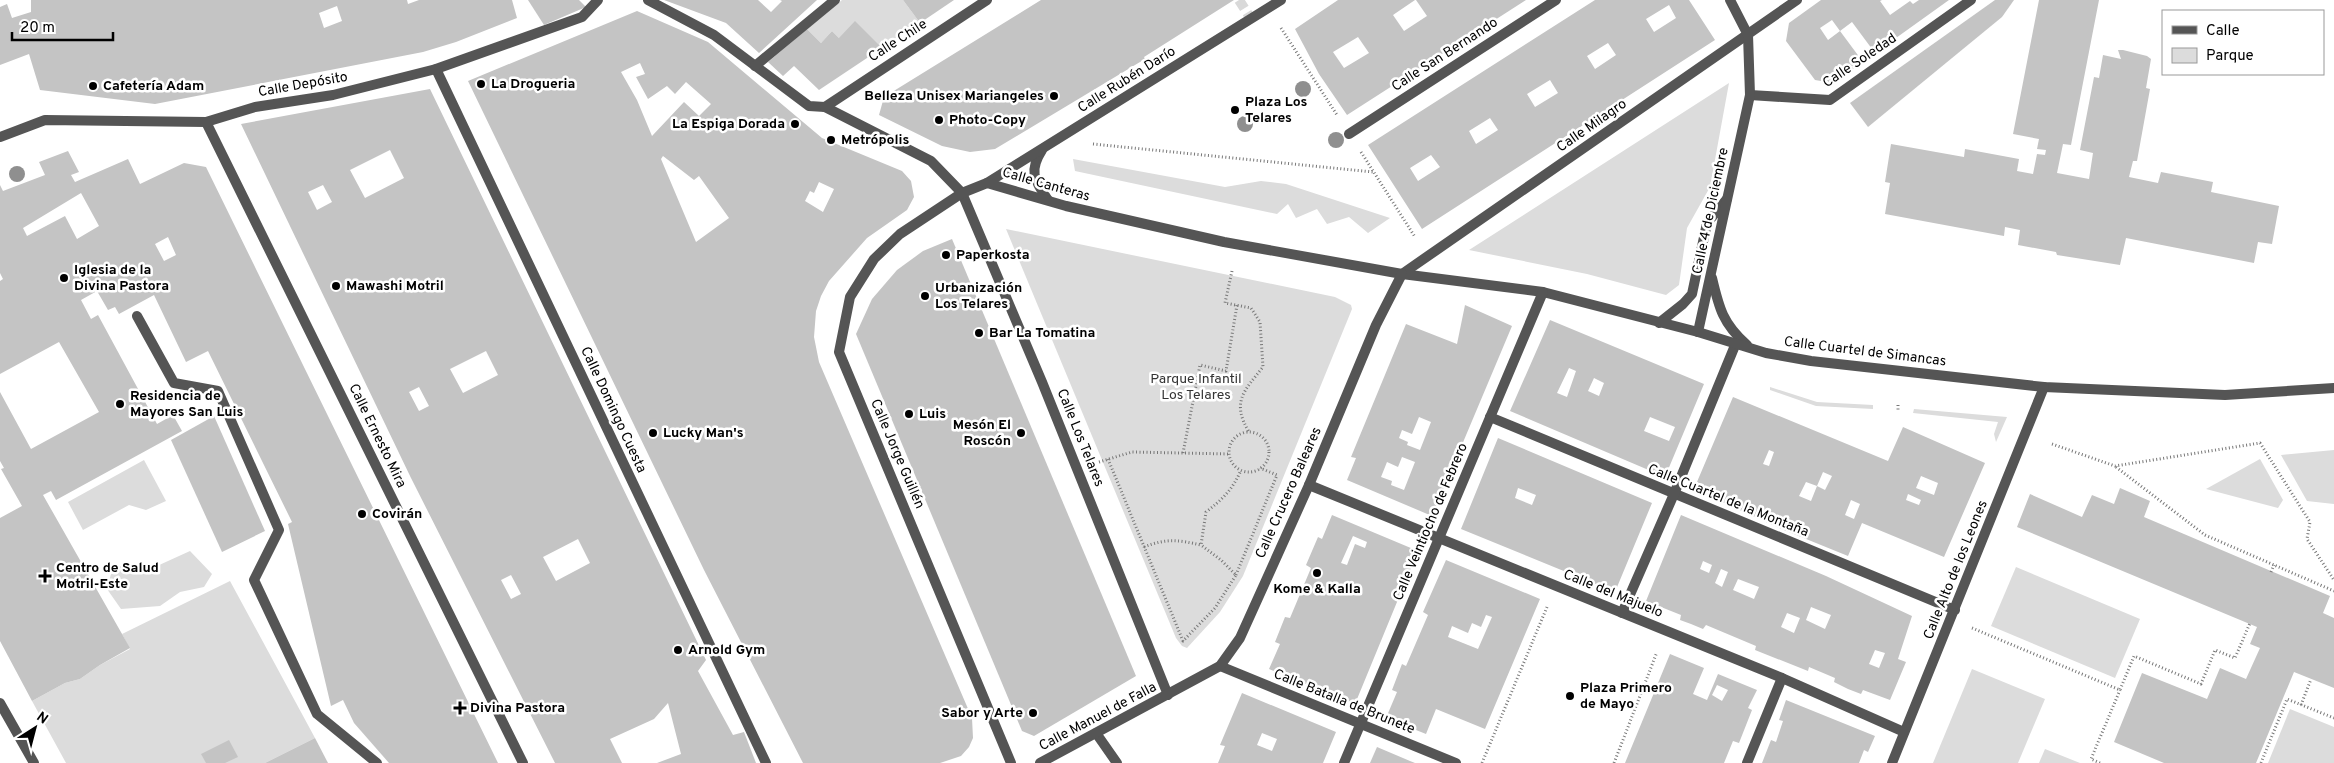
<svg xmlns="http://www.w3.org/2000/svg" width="2334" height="763" font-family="Overpass,sans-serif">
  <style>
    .green { fill: #dcdcdc }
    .building { fill: #c4c4c4; fill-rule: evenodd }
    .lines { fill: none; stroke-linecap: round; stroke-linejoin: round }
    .street-tunnel { stroke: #d9d9d9; stroke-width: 10; stroke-dasharray: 10 5; stroke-linecap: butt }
    .path { stroke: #777; stroke-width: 3; stroke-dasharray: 1 2.5; stroke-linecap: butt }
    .street { stroke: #555; stroke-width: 10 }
    .tree { fill: #8f8f8f }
    .poi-dot { fill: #000; stroke: #fff; stroke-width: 2 }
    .labels { text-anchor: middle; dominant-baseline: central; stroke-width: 5; stroke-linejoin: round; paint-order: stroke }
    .street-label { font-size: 14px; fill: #000; stroke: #fff }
    .poi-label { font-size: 14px; font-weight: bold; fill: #000; stroke: #fff; text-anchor: start }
    .park-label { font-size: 14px; fill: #333; stroke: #fff }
  </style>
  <rect width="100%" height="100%" fill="#fff"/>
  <g class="green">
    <path d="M 842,0 L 903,0 L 920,23 L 881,47 L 839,38 L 832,31 L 821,43 L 807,29 Z"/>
    <path d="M 1729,83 L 1710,187 L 1687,228 L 1679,285 L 1666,295 L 1587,274 L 1469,250 Z"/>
    <path d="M 1073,159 L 1225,187 L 1261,181 L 1286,184 L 1390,218 L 1368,233 L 1349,217 L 1327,224 L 1317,209 L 1296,218 L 1288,204 L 1277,214 L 1075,171 Z"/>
    <path d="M 1006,229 L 1335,297 L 1351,305 L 1352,309 L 1243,576 L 1220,612 L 1187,648 L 1182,646 L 1176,638 Z"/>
    <path d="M 1770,387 L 1817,402 L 1873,405 L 1873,409 L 1816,406 L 1770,390 Z"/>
    <path d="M 1914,409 L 2007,417 L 1996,442 L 1994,434 L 1998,422 L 1913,413 Z"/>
    <path d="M 2334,450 L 2334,504 L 2307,501 L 2281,455 Z"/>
    <path d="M 2260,459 L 2283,500 L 2278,508 L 2206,489 Z"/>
    <path d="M 144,460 L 166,501 L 146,510 L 129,505 L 83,530 L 68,502 Z"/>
    <path d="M 190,551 L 212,574 L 204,587 L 180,592 L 160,606 L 121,609 L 107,589 L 113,566 L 157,566 Z"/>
    <path d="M 2016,567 L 2140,619 L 2115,678 L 1991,626 Z"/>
    <path d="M 230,581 L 315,738 L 265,763 L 66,763 L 32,701 L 65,683 L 80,679 L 100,665 L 130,649 L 122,634 Z"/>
    <path d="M 1972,669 L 2045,699 L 2018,763 L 1933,763 Z"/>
    <path d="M 2290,709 L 2334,727 L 2334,763 L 2268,763 Z"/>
    <path d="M 2045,749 L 2080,763 L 2039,763 Z"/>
  </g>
  <g class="building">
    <path d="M 31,0 L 407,0 L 408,4 L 419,0 L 512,0 L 517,18 L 456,42 L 423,52 L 155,104 L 40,90 L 29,54 L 0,65 L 0,7 L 7,4 L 12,18 L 31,12 ZM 337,6 L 342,21 L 324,28 L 319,13 Z"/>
    <path d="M 528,0 L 579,0 L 586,7 L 544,25 Z"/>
    <path d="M 664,0 L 758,0 L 771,12 L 782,1 L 780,0 L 817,0 L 759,53 L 726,23 Z"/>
    <path d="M 903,0 L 954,0 L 920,23 Z"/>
    <path d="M 1041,0 L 1234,0 L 1144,57 L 1145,59 L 995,149 L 970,152 L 942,146 L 879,115 L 884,97 Z"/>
    <path d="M 1338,0 L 1415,0 L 1393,15 L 1404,31 L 1427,16 L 1416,0 L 1526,0 L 1347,115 L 1319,74 L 1295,29 ZM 1358,37 L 1369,53 L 1344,68 L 1333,52 Z"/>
    <path d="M 1595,0 L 1689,0 L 1715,40 L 1422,229 L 1368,145 ZM 1669,5 L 1676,18 L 1654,32 L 1646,19 ZM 1608,43 L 1616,55 L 1595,69 L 1587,56 ZM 1550,80 L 1558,93 L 1535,107 L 1527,94 ZM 1490,118 L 1498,130 L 1476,144 L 1469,131 ZM 1431,155 L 1440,167 L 1418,181 L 1410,168 Z"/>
    <path d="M 1821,0 L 1882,0 L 1880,1 L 1890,15 L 1910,1 L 1913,4 L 1919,0 L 1949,0 L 1875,53 L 1852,22 L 1840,31 L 1832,20 L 1820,28 L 1828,40 L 1840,31 L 1863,62 L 1833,83 L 1815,80 L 1786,41 L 1789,23 Z"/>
    <path d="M 1995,0 L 2014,0 L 2002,17 L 1868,127 L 1850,103 Z"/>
    <path d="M 2039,0 L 2099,0 L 2071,145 L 2063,144 L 2057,173 L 2089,179 L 2093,153 L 2080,150 L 2094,77 L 2099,78 L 2103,55 L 2121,59 L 2118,50 L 2123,50 L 2147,56 L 2151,59 L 2146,88 L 2150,89 L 2137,161 L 2133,161 L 2129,177 L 2158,183 L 2161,172 L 2213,182 L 2211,192 L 2279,206 L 2272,244 L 2258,242 L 2254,263 L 2126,238 L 2120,265 L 2057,255 L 2056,252 L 2018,245 L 2020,230 L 2005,227 L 2004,236 L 1885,214 L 1890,183 L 1885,182 L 1891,144 L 1964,157 L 1965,149 L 2019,159 L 2017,171 L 2033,174 L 2037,154 L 2045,155 L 2046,150 L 2037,149 L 2039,139 L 2013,134 Z"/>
    <path d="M 637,11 L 708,42 L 822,138 L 902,171 L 911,181 L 914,197 L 907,210 L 867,238 L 829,281 L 821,296 L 816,311 L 814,337 L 819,362 L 972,718 L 973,738 L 969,747 L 961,756 L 940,763 L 803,763 L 704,570 L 468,81 ZM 640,63 L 645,74 L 636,77 L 648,99 L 667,86 L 675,94 L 686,82 L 711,104 L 699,116 L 684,102 L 652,136 L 637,100 L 621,72 ZM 663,156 L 694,180 L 699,176 L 729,218 L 696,242 L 661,159 ZM 819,182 L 834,189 L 823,212 L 805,201 L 810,191 L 814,193 Z"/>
    <path d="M 855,21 L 882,48 L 819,90 L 794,66 L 783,76 L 768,62 L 807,29 L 821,43 L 832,31 L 839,38 Z"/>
    <path d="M 430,89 L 706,660 L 698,671 L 733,735 L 744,732 L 756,763 L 657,763 L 681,754 L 668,703 L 654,719 L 610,739 L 622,763 L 555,763 L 411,478 L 241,124 ZM 390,150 L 404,178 L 365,198 L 350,170 ZM 323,185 L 332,202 L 317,210 L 308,192 ZM 486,351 L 498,375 L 463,393 L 450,369 ZM 419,387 L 429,406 L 419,411 L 409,392 ZM 578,539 L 590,563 L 556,581 L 543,557 ZM 511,575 L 521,594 L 511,599 L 501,580 Z"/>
    <path d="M 68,151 L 79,172 L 71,175 L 75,182 L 128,159 L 140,184 L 184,163 L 206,167 L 498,763 L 389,763 L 354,723 L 343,700 L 331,706 L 288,524 L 292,522 L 208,351 L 186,362 L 154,295 L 119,314 L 115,307 L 108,310 L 97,291 L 81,300 L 91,319 L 98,315 L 157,424 L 173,415 L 182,431 L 56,500 L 51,491 L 43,495 L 130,648 L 100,665 L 80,679 L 65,683 L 32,701 L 0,641 L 0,518 L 22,506 L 1,469 L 4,468 L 0,461 L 0,392 L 31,449 L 99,412 L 59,342 L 0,374 L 0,281 L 3,279 L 0,273 L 0,185 L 3,191 L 45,175 L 39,162 ZM 81,193 L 99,226 L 77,239 L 65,216 L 27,236 L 23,228 ZM 168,237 L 176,255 L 164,261 L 155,244 Z"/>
    <path d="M 952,239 L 1136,676 L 1034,736 L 1022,731 L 856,334 L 872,299 L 897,270 L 923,251 Z"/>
    <path d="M 1465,305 L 1512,326 L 1432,516 L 1347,480 L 1356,458 L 1351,457 L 1406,324 L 1457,344 ZM 1419,417 L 1431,422 L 1420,450 L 1407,445 L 1408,442 L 1399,438 L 1402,430 L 1412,434 ZM 1402,457 L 1415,462 L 1404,490 L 1391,485 L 1392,481 L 1381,477 L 1387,462 L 1398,467 Z"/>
    <path d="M 1550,320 L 1704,384 L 1665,477 L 1510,411 ZM 1569,368 L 1576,371 L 1567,397 L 1557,393 ZM 1594,378 L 1604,383 L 1599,396 L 1588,391 ZM 1650,417 L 1675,427 L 1669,441 L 1644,431 Z"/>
    <path d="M 1733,397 L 1888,461 L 1903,427 L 1985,463 L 1944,557 L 1862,523 L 1848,556 L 1779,528 L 1694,489 ZM 1769,450 L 1774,452 L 1769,466 L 1763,464 ZM 1823,472 L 1832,476 L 1825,490 L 1817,486 L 1811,501 L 1799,496 L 1806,482 L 1817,486 ZM 1921,476 L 1938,483 L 1934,495 L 1916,488 ZM 1908,494 L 1921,500 L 1919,505 L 1906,500 ZM 1851,500 L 1860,504 L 1854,519 L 1845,515 Z"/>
    <path d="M 214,416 L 265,531 L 222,552 L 171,440 Z"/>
    <path d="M 1498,438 L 1652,503 L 1615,592 L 1461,529 ZM 1518,488 L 1536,495 L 1532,505 L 1515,498 Z"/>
    <path d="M 2120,488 L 2150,501 L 2144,517 L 2330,596 L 2323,613 L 2334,618 L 2334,688 L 2294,672 L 2256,763 L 2164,763 L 2114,742 L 2142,673 L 2207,699 L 2220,668 L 2246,679 L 2260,648 L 2250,644 L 2257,627 L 2017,527 L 2030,494 L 2082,517 L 2092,495 L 2114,504 Z"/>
    <path d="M 1332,515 L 1418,551 L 1355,704 L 1269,669 L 1280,644 L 1275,642 L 1285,617 L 1290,618 L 1311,568 L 1306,565 L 1318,537 L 1322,539 ZM 1353,536 L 1367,542 L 1365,548 L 1355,544 L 1347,565 L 1341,563 Z"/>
    <path d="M 1681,515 L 1826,576 L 1912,616 L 1898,659 L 1906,662 L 1890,700 L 1863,690 L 1861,694 L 1848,689 L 1834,682 L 1835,678 L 1809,667 L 1808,671 L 1755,650 L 1756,646 L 1706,625 L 1703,629 L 1691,624 L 1680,620 L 1681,615 L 1646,601 ZM 1703,561 L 1712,565 L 1709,573 L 1700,569 ZM 1721,569 L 1728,572 L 1722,587 L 1715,583 ZM 1738,579 L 1759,587 L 1754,599 L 1733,590 ZM 1811,607 L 1831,615 L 1825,629 L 1806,620 ZM 1787,613 L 1800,618 L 1794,633 L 1781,627 ZM 1875,650 L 1885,653 L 1879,668 L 1869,664 Z"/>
    <path d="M 1446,560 L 1540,599 L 1485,729 L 1436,709 L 1426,734 L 1386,718 L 1397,692 L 1392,690 L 1402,664 L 1406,666 L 1428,615 L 1423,612 ZM 1486,615 L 1492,617 L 1478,649 L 1448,637 L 1452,626 L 1468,633 L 1472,623 L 1481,627 Z"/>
    <path d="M 1670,654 L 1704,668 L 1693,694 L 1707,700 L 1718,674 L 1757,690 L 1748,708 L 1752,710 L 1739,743 L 1733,741 L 1724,763 L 1625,763 ZM 1717,685 L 1728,690 L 1722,701 L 1712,695 Z"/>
    <path d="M 1242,693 L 1336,732 L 1323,763 L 1218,763 L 1225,746 L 1220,745 ZM 1262,733 L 1277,739 L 1272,751 L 1257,745 Z"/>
    <path d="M 1786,700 L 1875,736 L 1868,752 L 1864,750 L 1859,763 L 1762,763 L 1771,740 L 1776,742 L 1783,721 L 1779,720 Z"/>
    <path d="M 315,738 L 328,763 L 265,763 Z"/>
    <path d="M 229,740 L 238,757 L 225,763 L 206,763 L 201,754 Z"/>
    <path d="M 1377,747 L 1410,761 L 1415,763 L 1370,763 Z"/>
  </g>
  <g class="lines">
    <path class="street-tunnel" d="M 1239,0 L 1251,19"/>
    <g class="path">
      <path d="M 1281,28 L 1337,115"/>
      <path d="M 1093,144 L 1373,172"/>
      <path d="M 1361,152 L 1415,237"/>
      <path d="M 1232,271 L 1225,303 L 1251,308 L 1260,322 L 1263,367 C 1244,391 1231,402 1249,432"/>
      <path d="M 1898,405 L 1898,412"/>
      <circle cx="1249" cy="452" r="20"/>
      <path d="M 2052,444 L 2115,466 L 2260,443 L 2310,522 L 2307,539 L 2334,580"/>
      <path d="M 1183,453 L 1200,365 L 1226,371 L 1237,305"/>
      <path d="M 1108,459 L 1183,641 L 1215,608 L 1236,575 L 1221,560 L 1201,545"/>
      <path d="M 1099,462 L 1132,452 L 1230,454"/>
      <path d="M 2116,467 L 2205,535 L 2334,591"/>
      <path d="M 1144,547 C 1167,538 1178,540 1201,545 L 1206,512 C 1223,499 1233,489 1241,470"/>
      <path d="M 2271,572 L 2274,565"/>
      <path d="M 1236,575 L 1277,475 L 1260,468"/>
      <path d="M 1972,628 L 2120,690 L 2134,656 L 2201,684 L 2215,650 L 2235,658 L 2250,623"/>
      <path d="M 2301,705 L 2311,679"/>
      <path d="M 1482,763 L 1547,607"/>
      <path d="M 1614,763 L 1657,652"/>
      <path d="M 2100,763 L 2091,759 L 2120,690"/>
      <path d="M 2261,763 L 2287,699 L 2334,718"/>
    </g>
    <g class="street">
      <path d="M 648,0 L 714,35 L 809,106 L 825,107 L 931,161 L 962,193 L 1042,382 L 1168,695"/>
      <path d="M 755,66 L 835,0"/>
      <path d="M 436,69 L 766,763"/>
      <path d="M 1750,95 L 1830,100 L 1971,0"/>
      <path d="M 825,107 L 987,0"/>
      <path d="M 206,122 L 523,763"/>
      <path d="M 1349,134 L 1556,0"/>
      <path d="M 0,137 L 45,120 L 206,122 L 255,107 L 333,95 L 436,69 L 582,17 L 598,0"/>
      <path d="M 1042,150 C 1028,172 1035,180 1048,200"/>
      <path d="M 987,183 L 1281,0"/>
      <path d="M 1402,274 L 1797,0"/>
      <path d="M 1712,278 C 1719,308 1723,324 1747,345"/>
      <path d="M 137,316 L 174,383 L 218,391 L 279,530 L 254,580 L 317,714 L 377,763"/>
      <path d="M 1659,323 L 1683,304 L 1692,294 L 1707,223 L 1727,199"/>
      <path d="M 1698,332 L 1750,95 L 1748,35 L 1730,0"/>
      <path d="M 1490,417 L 1955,610"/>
      <path d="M 1309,485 L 1782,678 L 1904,732"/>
      <path d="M 1622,613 L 1674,494 L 1736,343"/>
      <path d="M 1220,666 L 1456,763"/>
      <path d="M 0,703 L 34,763"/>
      <path d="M 1096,733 L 1117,763"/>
      <path d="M 1011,763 L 839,352 L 850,297 L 874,259 L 900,234 L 962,193 L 987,183 L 1066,206 L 1224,242 L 1402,274 L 1543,292 L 1698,332 L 1766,353 L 1811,361 L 2044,387 L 2225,395 L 2334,388"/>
      <path d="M 1040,763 L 1220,666 L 1240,638 L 1309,485 L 1376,325 L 1402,274"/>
      <path d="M 1344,763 L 1543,292"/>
      <path d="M 1747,763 L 1782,678"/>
      <path d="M 1892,763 L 2044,387"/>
    </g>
  </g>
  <g class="tree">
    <circle cx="1303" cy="89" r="8"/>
    <circle cx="1245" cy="124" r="8"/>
    <circle cx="1336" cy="140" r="8"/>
    <circle cx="17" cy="174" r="8"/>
  </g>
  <g class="poi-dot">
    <circle cx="481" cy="84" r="5"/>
    <circle cx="93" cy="86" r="5"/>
    <circle cx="1054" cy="96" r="5"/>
    <circle cx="1235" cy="110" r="5"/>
    <circle cx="939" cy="120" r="5"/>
    <circle cx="795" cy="124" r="5"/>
    <circle cx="831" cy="140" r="5"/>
    <circle cx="946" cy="255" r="5"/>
    <circle cx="64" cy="278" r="5"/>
    <circle cx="336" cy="286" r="5"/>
    <circle cx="925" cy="296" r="5"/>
    <circle cx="979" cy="333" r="5"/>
    <circle cx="120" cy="404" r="5"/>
    <circle cx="909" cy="414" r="5"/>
    <circle cx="653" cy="433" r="5"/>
    <circle cx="1021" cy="433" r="5"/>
    <circle cx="362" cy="514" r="5"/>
    <circle cx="1317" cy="573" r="5"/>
    <path d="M42.5 568.5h5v5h5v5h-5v5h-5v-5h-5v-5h5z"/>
    <circle cx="678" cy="650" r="5"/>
    <circle cx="1570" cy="696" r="5"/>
    <path d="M457.5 700.5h5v5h5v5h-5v5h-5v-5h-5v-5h5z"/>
    <circle cx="1033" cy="713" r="5"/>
  </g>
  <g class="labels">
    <g class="street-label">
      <text transform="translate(898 41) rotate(-33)">Calle Chile</text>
      <text transform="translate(1445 55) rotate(-33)">Calle San Bernando</text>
      <text transform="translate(1860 61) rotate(-34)">Calle Soledad</text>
      <text transform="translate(1127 80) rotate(-32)">Calle Rubén Darío</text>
      <text transform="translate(303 85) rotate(-10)">Calle Depósito</text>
      <text transform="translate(1592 126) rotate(-35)">Calle Milagro</text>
      <text transform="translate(1046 185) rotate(16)">Calle Canteras</text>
      <text transform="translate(1711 211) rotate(-78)">Calle 4 de Diciembre</text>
      <text transform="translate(1865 352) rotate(7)">Calle Cuartel de Simancas</text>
      <text transform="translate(613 410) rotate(65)">Calle Domingo Cuesta</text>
      <text transform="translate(377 436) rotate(64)">Calle Ernesto Mira</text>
      <text transform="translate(1080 438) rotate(68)">Calle Los Telares</text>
      <text transform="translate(897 454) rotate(67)">Calle Jorge Guillén</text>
      <text transform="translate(1289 493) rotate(-66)">Calle Crucero Baleares</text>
      <text transform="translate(1728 501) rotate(22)">Calle Cuartel de la Montaña</text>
      <text transform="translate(1431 522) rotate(-67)">Calle Veintiocho de Febrero</text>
      <text transform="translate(1956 570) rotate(-68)">Calle Alto de los Leones</text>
      <text transform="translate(1613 594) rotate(22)">Calle del Majuelo</text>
      <text transform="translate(1344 702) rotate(22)">Calle Batalla de Brunete</text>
      <text transform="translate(1098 717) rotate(-28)">Calle Manuel de Falla</text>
    </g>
    <g class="poi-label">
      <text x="491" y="84">La Drogueria</text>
      <text x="103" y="86">Cafetería Adam</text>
      <text x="1044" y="96" text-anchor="end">Belleza Unisex Mariangeles</text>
      <text x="1245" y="102">Plaza Los<tspan x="1245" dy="16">Telares</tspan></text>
      <text x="949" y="120">Photo-Copy</text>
      <text x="785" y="124" text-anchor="end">La Espiga Dorada</text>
      <text x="841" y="140">Metrópolis</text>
      <text x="956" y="255">Paperkosta</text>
      <text x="74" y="270">Iglesia de la<tspan x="74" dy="16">Divina Pastora</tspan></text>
      <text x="346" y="286">Mawashi Motril</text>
      <text x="935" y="288">Urbanización<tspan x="935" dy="16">Los Telares</tspan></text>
      <text x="989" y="333">Bar La Tomatina</text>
      <text x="130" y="396">Residencia de<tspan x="130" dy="16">Mayores San Luis</tspan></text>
      <text x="919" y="414">Luis</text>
      <text x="1011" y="425" text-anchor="end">Mesón El<tspan x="1011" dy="16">Roscón</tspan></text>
      <text x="663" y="433">Lucky Man's</text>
      <text x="372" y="514">Covirán</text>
      <text x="56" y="568">Centro de Salud<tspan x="56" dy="16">Motril-Este</tspan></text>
      <text x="1317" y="589" text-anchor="middle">Kome &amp; Kalla</text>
      <text x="688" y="650">Arnold Gym</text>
      <text x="1580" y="688">Plaza Primero<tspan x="1580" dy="16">de Mayo</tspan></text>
      <text x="470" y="708">Divina Pastora</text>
      <text x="1023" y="713" text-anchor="end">Sabor y Arte</text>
    </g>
    <g class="park-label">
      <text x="1196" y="379">Parque Infantil<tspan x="1196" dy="16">Los Telares</tspan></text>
    </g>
  </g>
  <rect x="2162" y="10" width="162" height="65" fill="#ffffff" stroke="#999999"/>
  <rect x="2172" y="26" width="25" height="8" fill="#555555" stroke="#999999"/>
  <text x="2206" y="35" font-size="15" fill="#000000">Calle</text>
  <rect x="2172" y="48" width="25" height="15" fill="#dcdcdc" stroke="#999999"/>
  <text x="2206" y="60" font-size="15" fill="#000000">Parque</text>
  <g transform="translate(35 728) rotate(36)" stroke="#ffffff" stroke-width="4" paint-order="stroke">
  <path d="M0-4L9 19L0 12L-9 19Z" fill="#000000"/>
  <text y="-8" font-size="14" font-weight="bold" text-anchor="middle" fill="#000000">N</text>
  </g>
  <path d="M12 32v8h101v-8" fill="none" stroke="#000000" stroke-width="2.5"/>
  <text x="20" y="32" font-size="15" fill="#000000" stroke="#ffffff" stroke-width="4" paint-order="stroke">20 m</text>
</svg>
